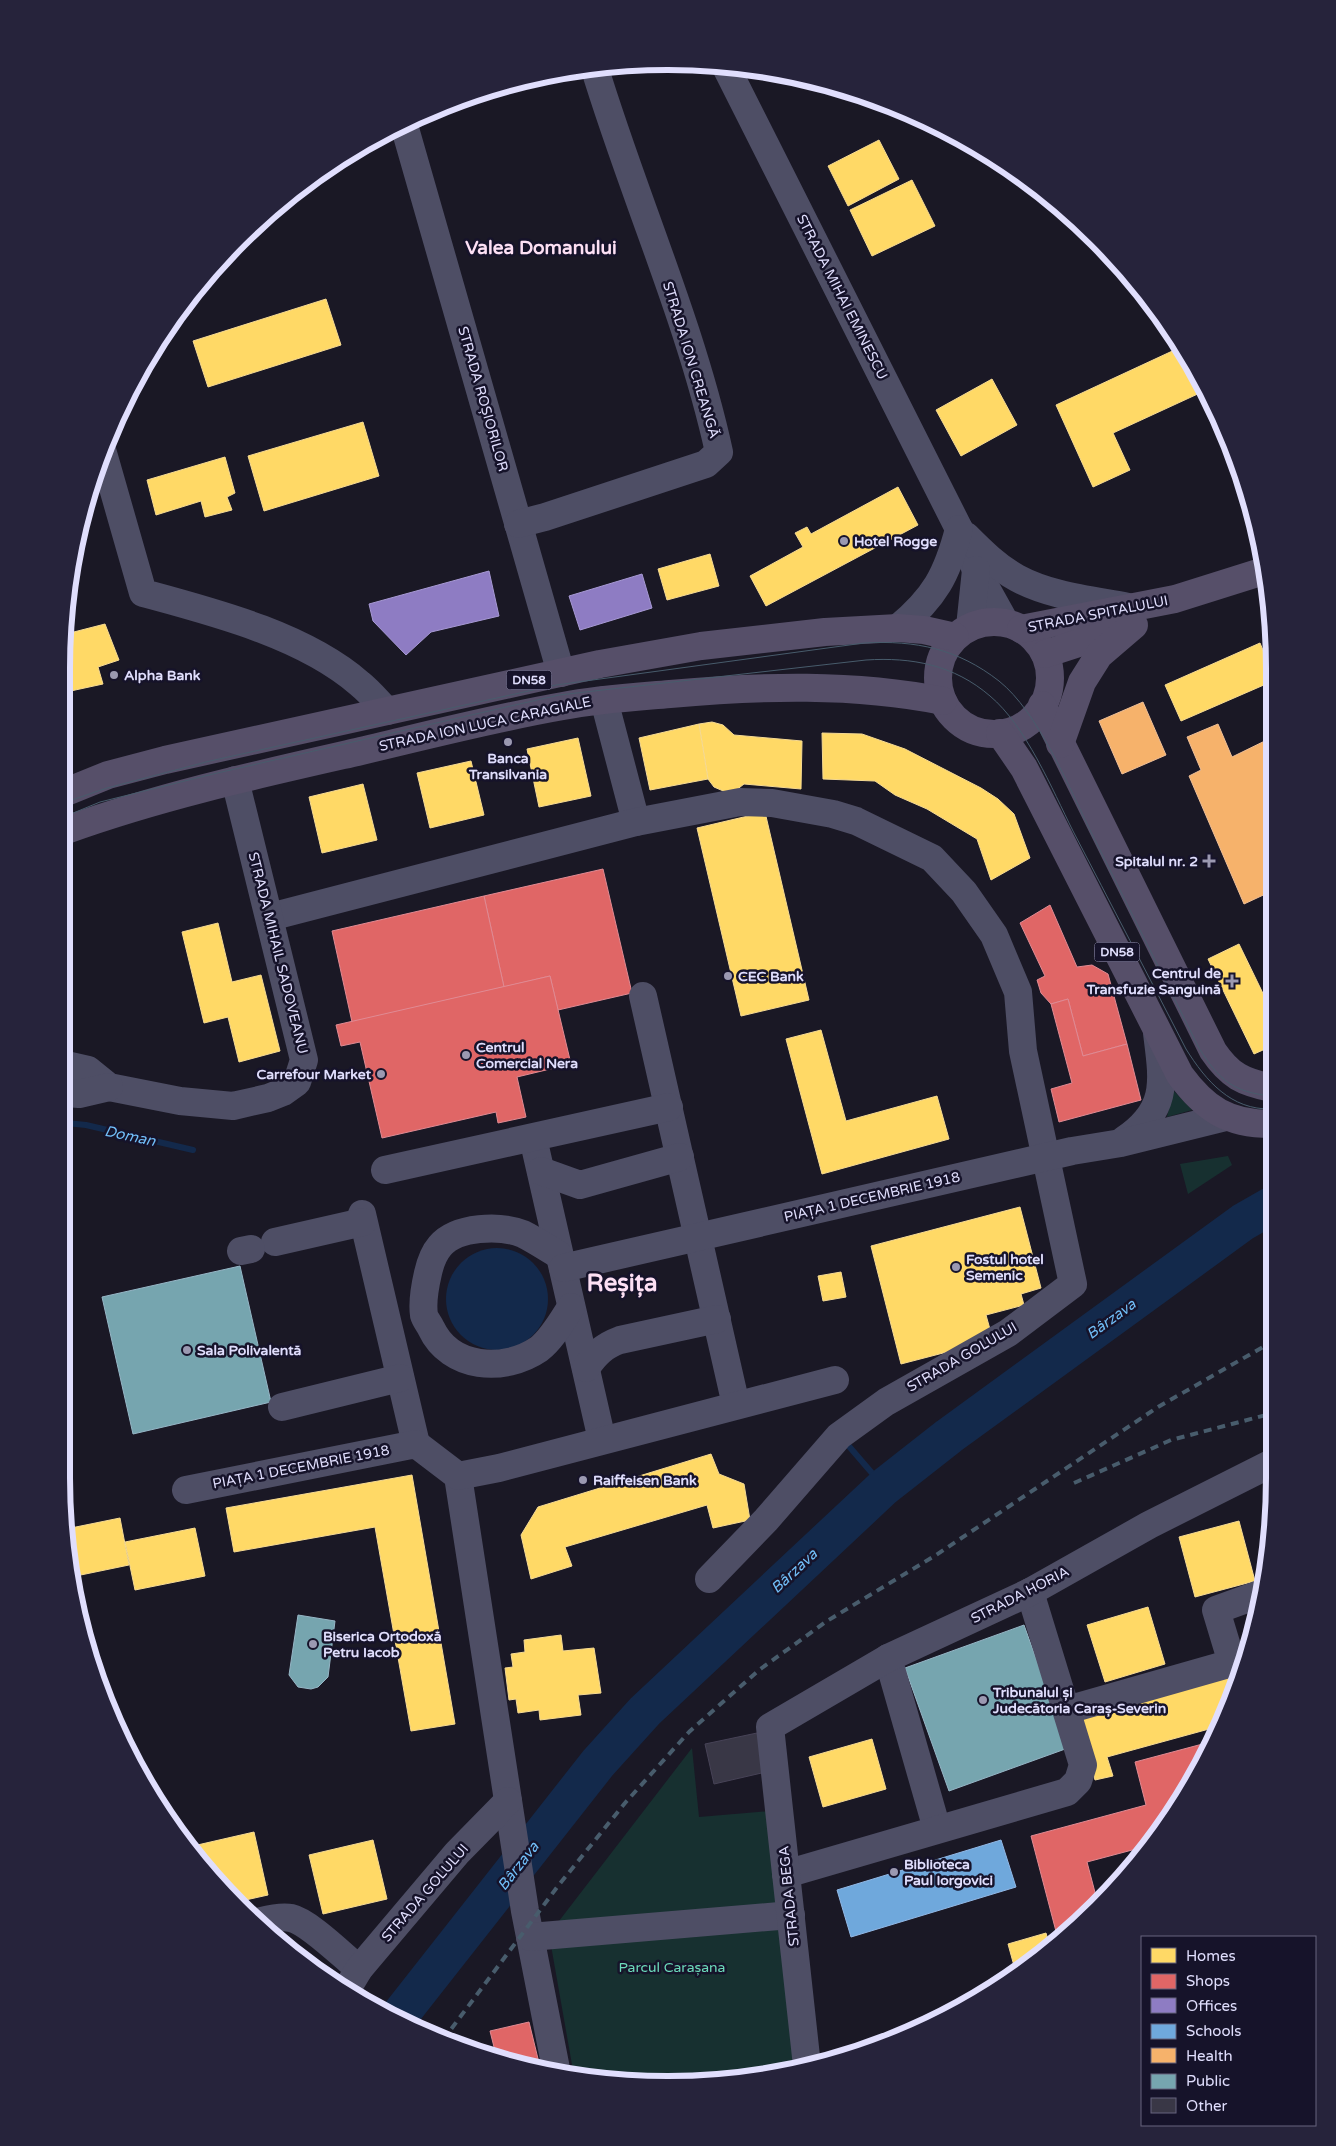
<svg xmlns="http://www.w3.org/2000/svg" width="1336" height="2146" font-family="'Varela Round',sans-serif">
  <style>
    .green { fill: #173030 }
    .water { fill: #13294b }
    .homes { fill: #ffd966; stroke: #f6da93 }
    .shops { fill: #e06666; stroke: #e08a93 }
    .offices { fill: #8e7cc3; stroke: #a799d4 }
    .schools { fill: #6fa8dc; stroke: #91b8e6 }
    .health { fill: #f6b26b; stroke: #efbf97 }
    .public { fill: #76a5af; stroke: #96b6c6 }
    .lines { fill: none; stroke-linecap: round; stroke-linejoin: round }
    .stream { stroke: #13294b; stroke-width: 6 }
    .river { stroke: #13294b; stroke-width: 38 }
    .building { fill: #393746; stroke: #474357 }
    .minor { stroke: #4e4e65; stroke-width: 28 }
    .major { stroke: #564f69; stroke-width: 28 }
    .tram { stroke: #485c6c; stroke-width: 1 }
    .rail { stroke: #485c6c; stroke-width: 4; stroke-dasharray: 8 6; stroke-linecap: butt }
    .poi-dot { fill: #9b99b1; stroke: #16132a; stroke-width: 2 }
    .labels { text-anchor: middle; dominant-baseline: central; stroke-width: 5; stroke-linejoin: round; paint-order: stroke }
    .shield { fill: #16132a; stroke: #a3a1be; stroke-width: 1 }
    .shield-label { font-size: 12px; font-weight: bold; fill: #e0defd }
    .street-label { font-size: 14px; fill: #e0defd; stroke: #16132a }
    .poi-label { font-size: 14px; font-weight: bold; fill: #e0defd; stroke: #16132a; text-anchor: start }
    .park-label { font-size: 14px; fill: #6cdbbb; stroke: #16132a }
    .water-label { font-size: 15px; font-style: italic; fill: #71bef8; stroke: #16132a }
    .district-label { font-size: 19px; font-weight: bold; fill: #fde0f4; stroke: #16132a }
    .town-label { font-size: 24px; font-weight: bold; fill: #fde0f4; stroke: #16132a }
    .rim { fill: none; stroke: #e0defd; stroke-width: 6 }
  </style>
  <rect width="100%" height="100%" fill="#1a1825"/>
  <g class="green">
    <path d="M 1173,1090 L 1192,1110 L 1167,1117 Z"/>
    <path d="M 1228,1156 L 1232,1165 L 1188,1194 L 1180,1164 Z"/>
    <path d="M 692,1748 L 699,1817 L 771,1811 L 801,2067 L 747,2080 L 668,2085 L 574,2076 L 549,1934 Z"/>
  </g>
  <circle class="water" cx="497" cy="1299" r="51"/>
  <g class="homes">
    <path d="M 879,140 L 899,179 L 848,206 L 828,166 Z"/>
    <path d="M 912,180 L 935,226 L 872,256 L 850,210 Z"/>
    <path d="M 326,299 L 341,345 L 208,387 L 193,341 Z"/>
    <path d="M 1181,347 L 1202,392 L 1113,433 L 1130,470 L 1093,487 L 1056,405 Z"/>
    <path d="M 992,379 L 1017,425 L 961,456 L 936,410 Z"/>
    <path d="M 363,422 L 379,476 L 264,511 L 248,456 Z"/>
    <path d="M 225,457 L 235,493 L 227,497 L 232,510 L 205,517 L 201,501 L 156,515 L 147,480 Z"/>
    <path d="M 898,487 L 918,525 L 766,606 L 750,576 L 803,547 L 795,533 L 807,527 L 811,534 Z"/>
    <path d="M 710,554 L 719,586 L 667,600 L 658,569 Z"/>
    <path d="M 105,624 L 119,660 L 98,667 L 103,684 L 66,692 L 66,634 Z"/>
    <path d="M 1260,643 L 1273,674 L 1273,681 L 1181,721 L 1165,685 Z"/>
    <path d="M 712,722 L 723,725 L 734,735 L 802,741 L 801,789 L 744,784 L 735,791 L 728,793 L 714,787 L 708,779 L 699,724 Z"/>
    <path d="M 699,724 L 708,779 L 650,790 L 639,738 Z"/>
    <path d="M 822,733 L 862,734 L 905,749 L 981,788 L 998,799 L 1014,814 L 1030,858 L 991,880 L 977,839 L 927,809 L 895,795 L 875,781 L 823,779 Z"/>
    <path d="M 578,738 L 591,796 L 539,807 L 527,749 Z"/>
    <path d="M 471,761 L 484,815 L 430,828 L 417,773 Z"/>
    <path d="M 363,784 L 377,840 L 322,853 L 309,797 Z"/>
    <path d="M 765,812 L 809,1000 L 741,1016 L 697,828 Z"/>
    <path d="M 218,923 L 232,982 L 261,975 L 280,1051 L 239,1062 L 228,1017 L 204,1023 L 182,932 Z"/>
    <path d="M 1239,944 L 1272,1012 L 1272,1046 L 1254,1054 L 1208,959 Z"/>
    <path d="M 821,1030 L 846,1121 L 937,1096 L 949,1139 L 822,1174 L 786,1039 Z"/>
    <path d="M 1020,1207 L 1041,1288 L 1021,1294 L 1024,1305 L 986,1315 L 993,1340 L 901,1364 L 871,1246 Z"/>
    <path d="M 841,1272 L 846,1297 L 823,1301 L 818,1276 Z"/>
    <path d="M 711,1454 L 719,1474 L 744,1484 L 750,1520 L 713,1528 L 707,1505 L 565,1547 L 572,1566 L 531,1579 L 521,1535 L 538,1507 Z"/>
    <path d="M 412,1475 L 455,1724 L 411,1731 L 375,1527 L 234,1552 L 226,1508 Z"/>
    <path d="M 120,1518 L 129,1565 L 71,1577 L 66,1557 L 66,1529 Z"/>
    <path d="M 1239,1521 L 1255,1581 L 1195,1597 L 1179,1537 Z"/>
    <path d="M 195,1528 L 205,1576 L 135,1590 L 125,1542 Z"/>
    <path d="M 1148,1607 L 1165,1664 L 1105,1682 L 1087,1625 Z"/>
    <path d="M 561,1635 L 563,1651 L 594,1648 L 601,1693 L 578,1695 L 581,1715 L 540,1720 L 539,1710 L 518,1713 L 516,1699 L 509,1700 L 505,1668 L 513,1667 L 511,1654 L 525,1652 L 524,1640 Z"/>
    <path d="M 1240,1668 L 1229,1710 L 1220,1726 L 1107,1757 L 1113,1776 L 1095,1780 L 1077,1712 Z"/>
    <path d="M 872,1739 L 886,1789 L 823,1807 L 809,1757 Z"/>
    <path d="M 254,1832 L 268,1895 L 241,1901 L 195,1856 L 193,1846 Z"/>
    <path d="M 373,1840 L 387,1899 L 323,1914 L 309,1855 Z"/>
    <path d="M 1046,1933 L 1050,1947 L 1037,1960 L 1016,1973 L 1008,1944 Z"/>
  </g>
  <g class="shops">
    <path d="M 603,869 L 632,993 L 558,1010 L 550,976 L 504,987 L 484,896 Z"/>
    <path d="M 484,896 L 504,987 L 352,1022 L 332,931 Z"/>
    <path d="M 1050,905 L 1077,967 L 1092,965 L 1108,974 L 1127,1044 L 1083,1056 L 1068,999 L 1051,1004 L 1041,993 L 1037,980 L 1045,976 L 1020,923 Z"/>
    <path d="M 550,976 L 571,1064 L 517,1077 L 526,1117 L 498,1123 L 496,1112 L 382,1138 L 360,1042 L 341,1046 L 336,1025 Z"/>
    <path d="M 1068,999 L 1083,1056 L 1127,1044 L 1141,1100 L 1059,1122 L 1051,1089 L 1072,1083 L 1051,1004 Z"/>
    <path d="M 1210,1742 L 1151,1845 L 1087,1862 L 1097,1900 L 1058,1939 L 1031,1836 L 1146,1805 L 1135,1762 Z"/>
    <path d="M 529,2022 L 541,2071 L 497,2059 L 490,2031 Z"/>
  </g>
  <g class="offices">
    <path d="M 489,571 L 499,616 L 431,632 L 406,655 L 373,621 L 369,604 Z"/>
    <path d="M 642,574 L 652,608 L 580,630 L 569,596 Z"/>
  </g>
  <path class="schools" d="M 1001,1840 L 1016,1887 L 851,1937 L 837,1890 Z"/>
  <g class="health">
    <path d="M 1143,702 L 1166,755 L 1122,774 L 1099,721 Z"/>
    <path d="M 1218,724 L 1232,757 L 1273,737 L 1272,891 L 1244,904 L 1189,776 L 1201,770 L 1187,737 Z"/>
  </g>
  <g class="public">
    <path d="M 240,1266 L 271,1402 L 133,1434 L 102,1297 Z"/>
    <path d="M 298,1615 L 335,1621 L 328,1677 L 318,1687 L 311,1689 L 298,1687 L 289,1675 Z"/>
    <path d="M 1024,1625 L 1068,1748 L 949,1791 L 905,1668 Z"/>
  </g>
  <g class="lines">
    <g class="stream">
      <path d="M 66,1123 L 86,1125 L 193,1150"/>
      <path d="M 847,1444 L 884,1487"/>
    </g>
    <path class="river" d="M 396,2020 L 598,1763 L 645,1711 L 884,1487 L 949,1436 L 1243,1222 L 1271,1206"/>
  </g>
  <path class="building" d="M 757,1733 L 766,1772 L 714,1784 L 705,1744 Z"/>
  <g class="lines">
    <g class="minor">
      <path d="M 725,65 L 959,529 L 976,570 L 1005,622"/>
      <path d="M 404,125 L 561,673"/>
      <path d="M 103,453 L 143,593 C 213,612 304,635 360,684 C 370,692 378,702 387,711"/>
      <path d="M 518,524 L 545,517 L 706,464 L 719,452 C 690,320 633,195 594,66"/>
      <path d="M 966,536 C 982,552 997,567 1017,578 C 1050,596 1092,600 1128,607"/>
      <path d="M 970,627 L 976,570"/>
      <path d="M 898,628 C 935,597 947,575 959,529"/>
      <path d="M 604,700 L 636,822"/>
      <path d="M 270,917 L 636,822 L 740,802 L 772,803 L 833,814 L 856,821 L 932,858 L 964,892 L 994,935 L 1018,992 L 1023,1051 L 1073,1284 L 1008,1333 L 886,1402 L 839,1436 L 766,1520 L 709,1579"/>
      <path d="M 643,996 L 736,1405"/>
      <path d="M 66,1065 L 88,1070 L 109,1087 L 180,1101 L 233,1106 L 268,1098 L 283,1092 L 297,1082 L 304,1060 L 235,780"/>
      <path d="M 66,1093 L 79,1094 L 109,1087"/>
      <path d="M 533,1138 L 602,1440"/>
      <path d="M 1124,1140 C 1169,1110 1163,1081 1157,1033"/>
      <path d="M 385,1170 L 669,1107"/>
      <path d="M 541,1171 L 580,1185 L 680,1157"/>
      <path d="M 362,1214 L 416,1444"/>
      <path d="M 275,1242 L 363,1222"/>
      <path d="M 241,1251 L 251,1249"/>
      <path d="M 559,1255 C 547,1248 535,1240 523,1234 C 500,1225 457,1226 440,1246 C 434,1253 430,1264 428,1273 C 425,1286 422,1302 424,1315 C 425,1319 429,1324 431,1328 C 450,1369 504,1373 539,1349 C 552,1339 562,1321 571,1307"/>
      <path d="M 563,1268 L 1072,1151 L 1121,1143 L 1226,1117"/>
      <path d="M 586,1368 C 596,1353 604,1346 620,1340 L 717,1319"/>
      <path d="M 282,1407 L 400,1378"/>
      <path d="M 458,1476 L 525,1911 L 557,2074"/>
      <path d="M 186,1490 L 416,1444 L 458,1476 L 499,1468 L 835,1380"/>
      <path d="M 888,1658 L 937,1829"/>
      <path d="M 1067,1710 L 1232,1663 L 1216,1610 L 1260,1594"/>
      <path d="M 786,1874 L 1067,1792 L 1078,1781 L 1083,1765 L 1030,1592"/>
      <path d="M 261,1921 C 269,1919 282,1916 291,1918 C 309,1922 344,1957 359,1969"/>
      <path d="M 530,1937 L 791,1915"/>
      <path d="M 347,1989 L 359,1969 L 457,1853 L 508,1801"/>
      <path d="M 807,2066 L 770,1727 L 888,1658 L 1030,1592 L 1149,1525 L 1270,1464"/>
    </g>
    <g class="major">
      <circle cx="994" cy="678" r="56"/>
      <path d="M 1021,629 L 1175,599 L 1264,571"/>
      <path d="M 1045,654 L 1122,629"/>
      <path d="M 1042,705 L 1213,1051 C 1230,1076 1243,1082 1272,1088"/>
      <path d="M 1000,733 L 1024,768 L 1180,1075 C 1205,1109 1228,1124 1271,1124"/>
      <path d="M 1060,744 L 1082,682 L 1099,655 L 1134,625"/>
      <path d="M 66,792 L 108,775 L 165,760 L 600,664 L 701,646 L 825,632 L 898,628 L 924,630 L 955,637"/>
      <path d="M 66,830 C 160,796 260,774 357,752 C 425,736 494,718 563,706 C 599,699 635,697 670,694 C 761,686 853,683 943,701"/>
    </g>
    <g class="tram">
      <path d="M 66,802 L 107,788 L 210,761 L 556,685 L 864,643 C 916,640 958,649 999,681 C 1038,712 1069,787 1091,832 C 1127,904 1163,976 1199,1048 C 1219,1080 1233,1092 1271,1096"/>
      <path d="M 66,816 L 100,802 L 213,774 L 559,695 L 866,660 C 912,657 954,665 990,696 C 1026,726 1052,789 1073,831 C 1111,904 1149,977 1186,1049 C 1206,1081 1231,1110 1271,1109"/>
    </g>
    <g class="rail">
      <path d="M 1074,1483 L 1171,1440 L 1270,1414"/>
      <path d="M 443,2040 L 558,1886 L 625,1803 L 689,1732 L 759,1670 L 827,1621 L 936,1555 L 1158,1407 L 1270,1343"/>
    </g>
  </g>
  <g class="poi-dot">
    <circle cx="844" cy="541" r="5"/>
    <circle cx="114" cy="675" r="5"/>
    <circle cx="508" cy="742" r="5"/>
    <path d="M1206.5 853.5h5v5h5v5h-5v5h-5v-5h-5v-5h5z"/>
    <circle cx="728" cy="976" r="5"/>
    <path d="M1229.5 973.5h5v5h5v5h-5v5h-5v-5h-5v-5h5z"/>
    <circle cx="466" cy="1055" r="5"/>
    <circle cx="381" cy="1074" r="5"/>
    <circle cx="956" cy="1267" r="5"/>
    <circle cx="187" cy="1350" r="5"/>
    <circle cx="583" cy="1480" r="5"/>
    <circle cx="313" cy="1644" r="5"/>
    <circle cx="983" cy="1700" r="5"/>
    <circle cx="894" cy="1872" r="5"/>
  </g>
  <g class="labels">
    <g class="shield">
      <rect x="506.5" y="670.5" width="45" height="19" rx="4"/>
      <rect x="1094.5" y="942.5" width="45" height="19" rx="4"/>
    </g>
    <g class="shield-label">
      <text x="529" y="680">DN58</text>
      <text x="1117" y="952">DN58</text>
    </g>
    <g class="street-label">
      <text transform="translate(842 297) rotate(63)">STRADA MIHAI EMINESCU</text>
      <text transform="translate(691 360) rotate(73)">STRADA ION CREANGĂ</text>
      <text transform="translate(483 399) rotate(74)">STRADA ROȘIORILOR</text>
      <text transform="translate(1098 614) rotate(-11)">STRADA SPITALULUI</text>
      <text transform="translate(485 724) rotate(-12)">STRADA ION LUCA CARAGIALE</text>
      <text transform="translate(278 953) rotate(76)">STRADA MIHAIL SADOVEANU</text>
      <text transform="translate(872 1197) rotate(-13)">PIAȚA 1 DECEMBRIE 1918</text>
      <text transform="translate(962 1357) rotate(-30)">STRADA GOLULUI</text>
      <text transform="translate(301 1467) rotate(-11)">PIAȚA 1 DECEMBRIE 1918</text>
      <text transform="translate(1020 1595) rotate(-27)">STRADA HORIA</text>
      <text transform="translate(425 1893) rotate(-49)">STRADA GOLULUI</text>
      <text transform="translate(789 1896) rotate(-96)">STRADA BEGA</text>
    </g>
    <g class="poi-label">
      <text x="854" y="541">Hotel Rogge</text>
      <text x="124" y="675">Alpha Bank</text>
      <text x="508" y="758" text-anchor="middle">Banca<tspan x="508" dy="16">Transilvania</tspan></text>
      <text x="1198" y="861" text-anchor="end">Spitalul nr. 2</text>
      <text x="1221" y="973" text-anchor="end">Centrul de<tspan x="1221" dy="16">Transfuzie Sanguină</tspan></text>
      <text x="738" y="976">CEC Bank</text>
      <text x="476" y="1047">Centrul<tspan x="476" dy="16">Comercial Nera</tspan></text>
      <text x="371" y="1074" text-anchor="end">Carrefour Market</text>
      <text x="966" y="1259">Fostul hotel<tspan x="966" dy="16">Semenic</tspan></text>
      <text x="197" y="1350">Sala Polivalentă</text>
      <text x="593" y="1480">Raiffeisen Bank</text>
      <text x="323" y="1636">Biserica Ortodoxă<tspan x="323" dy="16">Petru Iacob</tspan></text>
      <text x="993" y="1692">Tribunalul și<tspan x="993" dy="16">Judecătoria Caraș-Severin</tspan></text>
      <text x="904" y="1864">Biblioteca<tspan x="904" dy="16">Paul Iorgovici</tspan></text>
    </g>
    <g class="park-label">
      <text x="672" y="1967">Parcul Carașana</text>
    </g>
    <g class="water-label">
      <text transform="translate(130 1136) rotate(12)">Doman</text>
      <text transform="translate(1111 1319) rotate(-36)">Bârzava</text>
      <text transform="translate(794 1571) rotate(-43)">Bârzava</text>
      <text transform="translate(518 1866) rotate(-52)">Bârzava</text>
    </g>
    <g class="district-label">
      <text x="541" y="248">Valea Domanului</text>
    </g>
    <g class="town-label">
      <text x="622" y="1283">Reșița</text>
    </g>
  </g>
  <path d="M0 0H1336V2146H0ZM668 70H668A598 598 0 0 1 1266 668V1478A598 598 0 0 1 668 2076H668A598 598 0 0 1 70 1478V668A598 598 0 0 1 668 70Z" fill="#26233b" fill-rule="evenodd"/>
  <path class="rim" d="M668 70H668A598 598 0 0 1 1266 668V1478A598 598 0 0 1 668 2076H668A598 598 0 0 1 70 1478V668A598 598 0 0 1 668 70Z"/>
  <rect x="1141" y="1936" width="175" height="190" fill="#16132a" stroke="#67647e"/>
  <rect x="1151" y="1948" width="25" height="15" fill="#ffd966" stroke="#67647e"/>
  <text x="1186" y="1961" font-size="15" fill="#e0defd">Homes</text>
  <rect x="1151" y="1974" width="25" height="15" fill="#e06666" stroke="#67647e"/>
  <text x="1186" y="1986" font-size="15" fill="#e0defd">Shops</text>
  <rect x="1151" y="1998" width="25" height="15" fill="#8e7cc3" stroke="#67647e"/>
  <text x="1186" y="2011" font-size="15" fill="#e0defd">Offices</text>
  <rect x="1151" y="2024" width="25" height="15" fill="#6fa8dc" stroke="#67647e"/>
  <text x="1186" y="2036" font-size="15" fill="#e0defd">Schools</text>
  <rect x="1151" y="2048" width="25" height="15" fill="#f6b26b" stroke="#67647e"/>
  <text x="1186" y="2061" font-size="15" fill="#e0defd">Health</text>
  <rect x="1151" y="2074" width="25" height="15" fill="#76a5af" stroke="#67647e"/>
  <text x="1186" y="2086" font-size="15" fill="#e0defd">Public</text>
  <rect x="1151" y="2098" width="25" height="15" fill="#393746" stroke="#67647e"/>
  <text x="1186" y="2111" font-size="15" fill="#e0defd">Other</text>
</svg>
